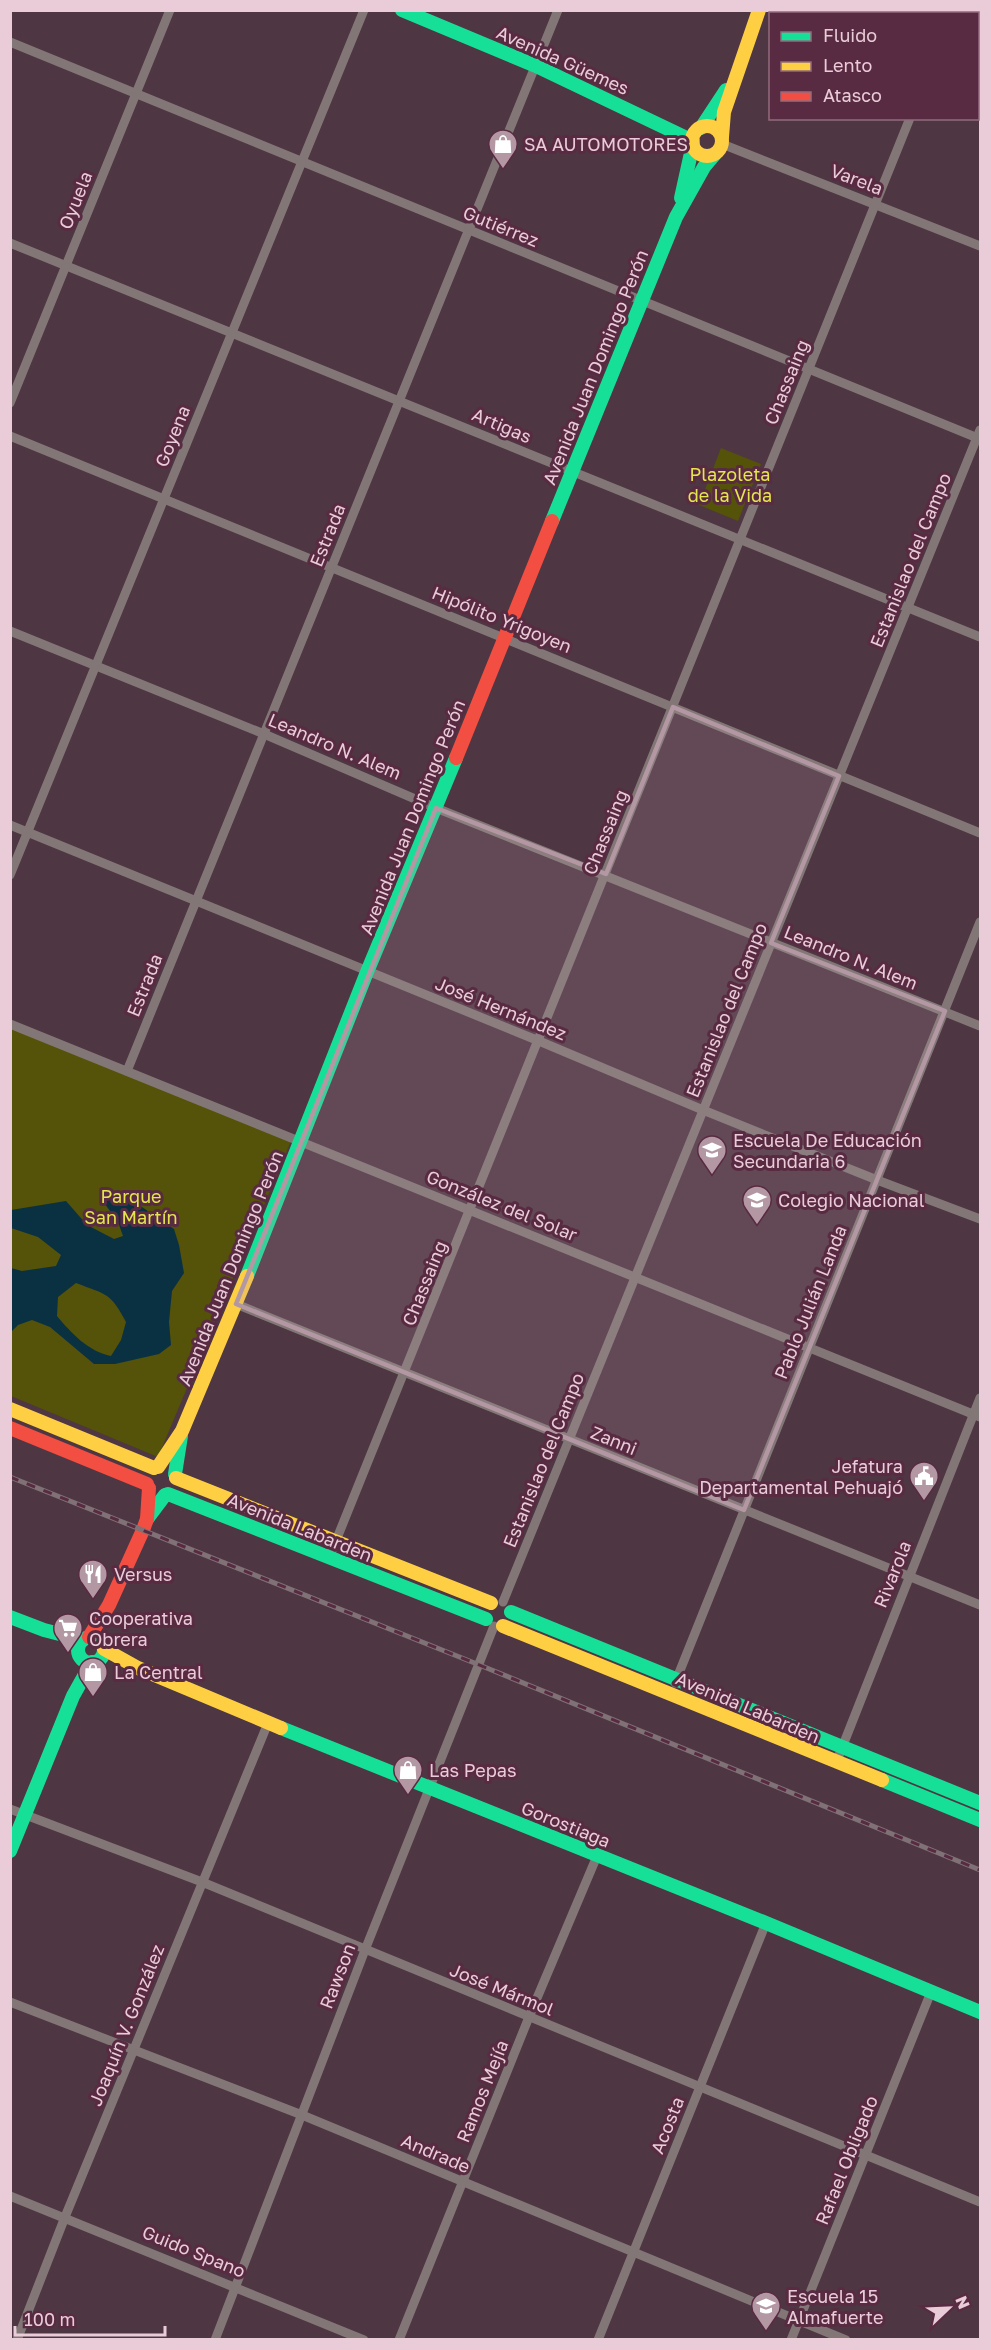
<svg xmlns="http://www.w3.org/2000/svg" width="991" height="2350" font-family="'Golos Text',sans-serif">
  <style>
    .green { fill: #555209 }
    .water { fill: #0a3142; fill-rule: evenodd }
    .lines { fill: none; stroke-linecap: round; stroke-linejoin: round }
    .street { stroke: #827776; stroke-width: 9 }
    .fast { stroke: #16e098; stroke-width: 14 }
    .slow { stroke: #ffcf43; stroke-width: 14 }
    .jam { stroke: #f24e42; stroke-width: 14 }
    .rail-casing { stroke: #7f7175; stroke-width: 5 }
    .rail { stroke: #592b42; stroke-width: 3; stroke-dasharray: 9; stroke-linecap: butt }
    .marked { fill: #b398a4; fill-opacity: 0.2; stroke: #b398a4; stroke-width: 4.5; stroke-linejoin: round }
    .labels { text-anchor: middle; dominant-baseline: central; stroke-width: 6; stroke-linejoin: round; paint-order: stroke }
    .street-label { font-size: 18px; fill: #eaccd9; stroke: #592b42 }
    .poi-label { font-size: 18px; fill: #eaccd9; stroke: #592b42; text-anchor: start }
    .park-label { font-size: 18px; fill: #e5e64d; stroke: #592b42 }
  </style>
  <rect width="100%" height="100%" fill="#4e3642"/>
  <g class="green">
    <path d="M 721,448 L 761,464 L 738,521 L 699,505 Z"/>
    <path d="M 10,1025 L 291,1141 L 158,1457 L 11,1396 Z"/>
  </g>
  <path class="water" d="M 108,1190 L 123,1194 L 174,1229 L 179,1245 L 184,1273 L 172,1291 L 169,1322 L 171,1345 L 159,1354 L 115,1364 L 94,1364 L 50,1327 L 32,1320 L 18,1325 L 11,1332 L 11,1268 L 22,1271 L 56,1266 L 61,1255 L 38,1237 L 11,1228 L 11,1210 L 66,1201 L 87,1225 L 114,1239 L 123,1236 L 118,1222 L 102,1200 ZM 76,1283 C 107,1295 110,1292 126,1322 L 121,1340 L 111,1356 C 89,1352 71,1333 57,1316 L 58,1297 Z"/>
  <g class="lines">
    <g class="street">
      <path d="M 885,10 L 892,14"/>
      <path d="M 952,14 L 953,10"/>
      <path d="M 10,42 L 980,439"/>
      <path d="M 978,48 L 980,49"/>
      <path d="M 722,144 L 980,246"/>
      <path d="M 10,243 L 980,637"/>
      <path d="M 10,403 L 170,10"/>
      <path d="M 10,436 L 980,833"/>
      <path d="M 10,631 L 264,734 L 436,808 L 980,1026"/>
      <path d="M 10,825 L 539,1041 L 703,1110 L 877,1180 L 980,1219"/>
      <path d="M 10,875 L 364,10"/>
      <path d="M 10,1024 L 980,1417"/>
      <path d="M 127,1071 L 558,10"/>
      <path d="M 236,1304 L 980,1605"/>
      <path d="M 329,1558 L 910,118"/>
      <path d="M 503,1602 L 980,430"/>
      <path d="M 675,1683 L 980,922"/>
      <path d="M 836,1763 L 980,1398"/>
      <path d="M 10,1809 L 202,1882 L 980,2202"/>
      <path d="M 10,2002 L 302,2115 L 846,2340"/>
      <path d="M 10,2196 L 364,2340"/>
      <path d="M 17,2340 L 65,2217 L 268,1723"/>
      <path d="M 215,2340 L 365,1950 L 494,1626"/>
      <path d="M 399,2340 L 529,2017 L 597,1856"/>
      <path d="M 598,2340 L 766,1923"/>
      <path d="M 791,2340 L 931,1992"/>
    </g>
    <g class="fast">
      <path d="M 402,10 L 536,66 L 693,141"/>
      <path d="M 701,128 L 726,90"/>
      <path d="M 681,198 L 693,144"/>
      <path d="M 552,521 L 676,217 L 704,167 L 715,154"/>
      <path d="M 247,1276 L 367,972 L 456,758"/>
      <path d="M 175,1474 L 181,1436"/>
      <path d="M 168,1494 L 486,1619"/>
      <path d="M 147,1519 L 165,1495"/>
      <path d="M 511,1612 L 980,1803"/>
      <path d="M 10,1617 L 44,1630 L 83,1640"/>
      <circle cx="91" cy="1650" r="13"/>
      <path d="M 281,1728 L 766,1923 L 980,2012"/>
      <path d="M 882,1780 L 980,1820"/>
      <path d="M 10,1851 L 73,1696 L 92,1662"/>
    </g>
    <g class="slow">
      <circle cx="707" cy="141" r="15"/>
      <path d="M 722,137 L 724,112 L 759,10"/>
      <path d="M 10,1409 L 154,1468"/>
      <path d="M 158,1467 L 182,1431 L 247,1276"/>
      <path d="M 176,1478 L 491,1603"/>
      <path d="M 503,1626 L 882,1780"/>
      <path d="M 104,1649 L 138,1668 L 281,1728"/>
    </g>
    <g class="jam">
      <path d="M 456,758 L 552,521"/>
      <path d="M 10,1428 L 147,1484"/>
      <path d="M 89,1637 L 109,1605 L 143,1530 L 147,1519 L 149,1488"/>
    </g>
    <g class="rail-casing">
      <path id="rail" d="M 10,1477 L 477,1664 L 980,1870"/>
    </g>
    <use href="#rail" class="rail"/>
  </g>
  <path class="marked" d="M 673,707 L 839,776 L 771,943 L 945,1011 L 744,1510 L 236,1304 L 436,808 L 606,874 Z"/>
  <defs>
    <g id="shop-pin" transform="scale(1.5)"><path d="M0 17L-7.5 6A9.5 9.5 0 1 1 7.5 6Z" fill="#b398a4" stroke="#592b42"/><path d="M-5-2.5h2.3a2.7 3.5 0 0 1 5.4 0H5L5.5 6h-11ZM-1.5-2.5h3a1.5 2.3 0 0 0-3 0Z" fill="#fff"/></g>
    <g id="school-pin" transform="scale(1.5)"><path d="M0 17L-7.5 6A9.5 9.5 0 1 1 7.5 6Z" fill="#b398a4" stroke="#592b42"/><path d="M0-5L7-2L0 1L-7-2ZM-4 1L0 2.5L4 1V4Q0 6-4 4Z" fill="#fff"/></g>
    <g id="civic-pin" transform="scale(1.5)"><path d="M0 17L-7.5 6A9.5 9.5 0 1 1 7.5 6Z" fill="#b398a4" stroke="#592b42"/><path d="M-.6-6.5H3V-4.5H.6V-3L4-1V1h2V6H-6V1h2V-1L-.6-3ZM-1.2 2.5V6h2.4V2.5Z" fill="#fff"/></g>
    <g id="restaurant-pin" transform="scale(1.5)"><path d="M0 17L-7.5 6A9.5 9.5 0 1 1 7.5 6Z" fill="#b398a4" stroke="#592b42"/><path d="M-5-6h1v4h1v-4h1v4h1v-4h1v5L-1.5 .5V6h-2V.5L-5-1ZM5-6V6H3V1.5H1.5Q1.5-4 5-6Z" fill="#fff"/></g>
    <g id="supermarket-pin" transform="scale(1.5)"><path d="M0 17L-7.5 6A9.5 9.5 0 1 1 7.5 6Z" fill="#b398a4" stroke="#592b42"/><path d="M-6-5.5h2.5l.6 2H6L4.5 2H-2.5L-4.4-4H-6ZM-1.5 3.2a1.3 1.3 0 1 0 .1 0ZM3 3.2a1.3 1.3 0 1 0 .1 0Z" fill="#fff"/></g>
  </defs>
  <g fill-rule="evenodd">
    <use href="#shop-pin" x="503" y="144"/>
    <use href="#school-pin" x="712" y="1150"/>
    <use href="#school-pin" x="757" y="1200"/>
    <use href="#civic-pin" x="924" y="1476"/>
    <use href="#restaurant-pin" x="93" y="1574"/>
    <use href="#supermarket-pin" x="68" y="1628"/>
    <use href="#shop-pin" x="93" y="1672"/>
    <use href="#shop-pin" x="408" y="1770"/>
    <use href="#school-pin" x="766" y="2306"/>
  </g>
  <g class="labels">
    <g class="street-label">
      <text transform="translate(563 60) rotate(24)">Avenida Güemes</text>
      <text transform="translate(857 179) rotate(21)">Varela</text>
      <text transform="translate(75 200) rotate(-68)">Oyuela</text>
      <text transform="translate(501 226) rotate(22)">Gutiérrez</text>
      <text transform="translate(595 367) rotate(-68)">Avenida Juan Domingo Perón</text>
      <text transform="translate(786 382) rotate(-68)">Chassaing</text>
      <text transform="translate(502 425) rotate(23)">Artigas</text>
      <text transform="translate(172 436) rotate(-68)">Goyena</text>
      <text transform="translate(327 535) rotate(-68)">Estrada</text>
      <text transform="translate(910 560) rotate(-68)">Estanislao del Campo</text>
      <text transform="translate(502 619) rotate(22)">Hipólito Yrigoyen</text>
      <text transform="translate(335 746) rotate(23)">Leandro N. Alem</text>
      <text transform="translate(412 817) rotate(-68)">Avenida Juan Domingo Perón</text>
      <text transform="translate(605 832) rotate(-68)">Chassaing</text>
      <text transform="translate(851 957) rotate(22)">Leandro N. Alem</text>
      <text transform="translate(144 985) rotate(-68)">Estrada</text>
      <text transform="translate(501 1008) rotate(22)">José Hernández</text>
      <text transform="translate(726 1010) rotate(-68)">Estanislao del Campo</text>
      <text transform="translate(502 1205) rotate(22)">González del Solar</text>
      <text transform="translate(230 1268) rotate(-68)">Avenida Juan Domingo Perón</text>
      <text transform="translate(424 1283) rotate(-68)">Chassaing</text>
      <text transform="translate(810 1302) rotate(-68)">Pablo Julián Landa</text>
      <text transform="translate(614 1440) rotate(22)">Zanni</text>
      <text transform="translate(543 1460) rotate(-68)">Estanislao del Campo</text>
      <text transform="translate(300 1527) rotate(22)">Avenida Labarden</text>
      <text transform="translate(892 1574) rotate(-68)">Rivarola</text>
      <text transform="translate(748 1707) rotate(23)">Avenida Labarden</text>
      <text transform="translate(566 1824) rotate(22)">Gorostiaga</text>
      <text transform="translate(337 1976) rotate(-69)">Rawson</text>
      <text transform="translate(502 1989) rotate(22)">José Mármol</text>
      <text transform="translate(126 2025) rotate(-68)">Joaquín V. González</text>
      <text transform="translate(482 2091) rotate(-68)">Ramos Mejía</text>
      <text transform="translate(667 2125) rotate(-68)">Acosta</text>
      <text transform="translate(436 2153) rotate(23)">Andrade</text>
      <text transform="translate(846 2160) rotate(-68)">Rafael Obligado</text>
      <text transform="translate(194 2251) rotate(22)">Guido Spano</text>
    </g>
    <g class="poi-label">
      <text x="524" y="144">SA AUTOMOTORES</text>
      <text x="733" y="1140">Escuela De Educación<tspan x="733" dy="21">Secundaria 6</tspan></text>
      <text x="778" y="1200">Colegio Nacional</text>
      <text x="903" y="1466" text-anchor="end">Jefatura<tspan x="903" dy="21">Departamental Pehuajó</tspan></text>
      <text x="114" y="1574">Versus</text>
      <text x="89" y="1618">Cooperativa<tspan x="89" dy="21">Obrera</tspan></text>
      <text x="114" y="1672">La Central</text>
      <text x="429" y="1770">Las Pepas</text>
      <text x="787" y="2296">Escuela 15<tspan x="787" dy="21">Almafuerte</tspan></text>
    </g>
    <g class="park-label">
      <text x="730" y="474">Plazoleta<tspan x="730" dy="21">de la Vida</tspan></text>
      <text x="131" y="1196">Parque<tspan x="131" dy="21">San Martín</tspan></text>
    </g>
  </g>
  <rect width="991" height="2350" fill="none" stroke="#eaccd9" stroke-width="24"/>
  <rect x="769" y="12" width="210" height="108" fill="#592b42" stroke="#936b7e" stroke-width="1.5"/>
  <rect x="781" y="32" width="30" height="9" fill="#16e098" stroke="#936b7e" stroke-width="1.5"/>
  <text x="823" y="42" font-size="18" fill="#eaccd9">Fluido</text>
  <rect x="781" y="62" width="30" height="9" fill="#ffcf43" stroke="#936b7e" stroke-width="1.5"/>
  <text x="823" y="72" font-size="18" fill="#eaccd9">Lento</text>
  <rect x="781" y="92" width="30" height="9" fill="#f24e42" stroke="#936b7e" stroke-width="1.5"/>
  <text x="823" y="102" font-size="18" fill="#eaccd9">Atasco</text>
  <g transform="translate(949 2308) rotate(67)" stroke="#592b42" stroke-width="4.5" paint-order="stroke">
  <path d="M0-4.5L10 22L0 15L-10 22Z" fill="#eaccd9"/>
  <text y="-9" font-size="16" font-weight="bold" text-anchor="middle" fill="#eaccd9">N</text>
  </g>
  <path d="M15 2326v9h150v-9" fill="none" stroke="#eaccd9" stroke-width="3"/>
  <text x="24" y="2326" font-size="18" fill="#eaccd9" stroke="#592b42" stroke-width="4.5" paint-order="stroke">100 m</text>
</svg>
